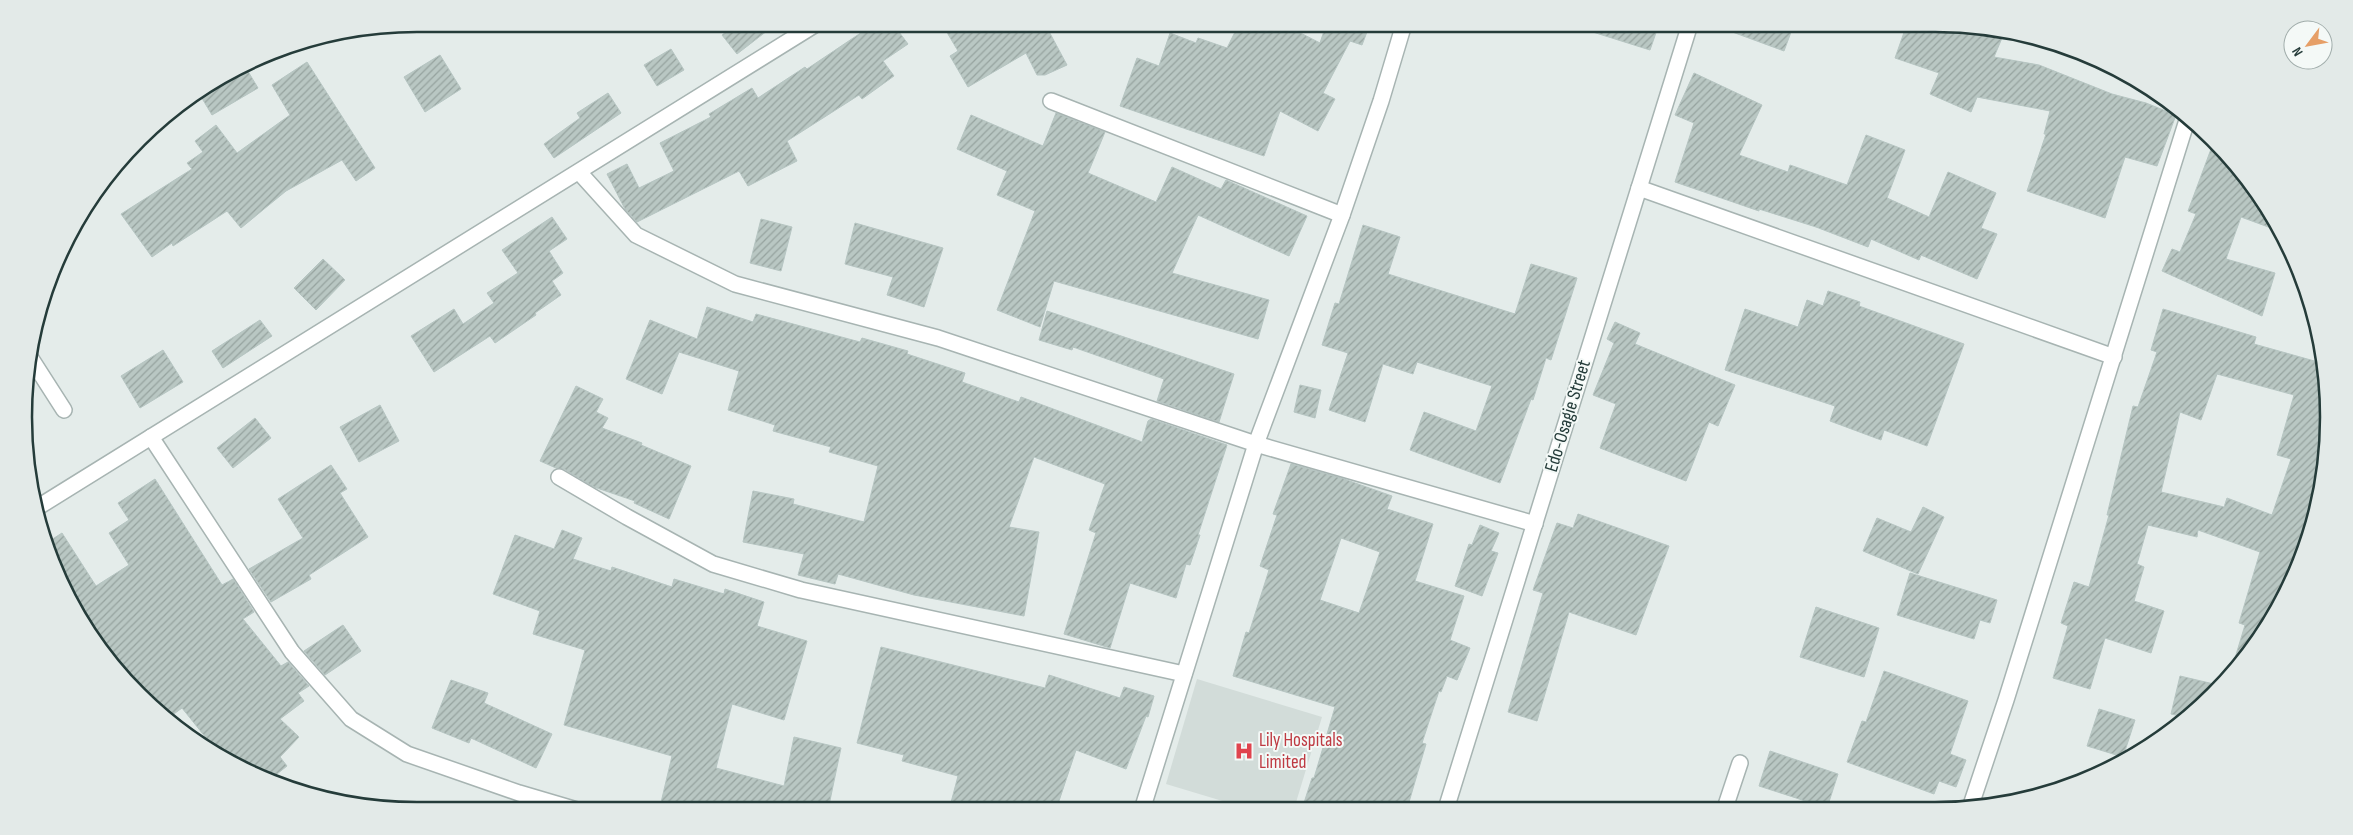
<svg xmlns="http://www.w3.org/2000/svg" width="2353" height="835" font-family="'Sofia Sans Condensed',sans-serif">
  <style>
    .built { fill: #d2dcd9 }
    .building { fill: url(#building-hatch); stroke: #b6c5c2; fill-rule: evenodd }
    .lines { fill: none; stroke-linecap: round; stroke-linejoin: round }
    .minor-casing { stroke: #a7b4b2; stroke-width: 18 }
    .minor { stroke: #fff; stroke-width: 15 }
    .labels { text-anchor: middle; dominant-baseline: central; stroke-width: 4; stroke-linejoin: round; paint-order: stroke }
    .street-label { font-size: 19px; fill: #253c3a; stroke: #f4f9f7 }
    .health-label { font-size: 19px; fill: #be3a42; stroke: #f4f9f7; text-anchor: start }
    .rim { fill: none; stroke: #253c3a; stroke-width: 2.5 }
  </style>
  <defs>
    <pattern id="building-hatch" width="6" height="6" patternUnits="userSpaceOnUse" patternTransform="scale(1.25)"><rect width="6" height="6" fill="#b9c7c3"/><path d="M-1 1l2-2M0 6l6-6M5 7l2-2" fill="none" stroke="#96a39f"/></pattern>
  </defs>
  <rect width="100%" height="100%" fill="#e4ecea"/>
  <path class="built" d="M 1197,679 L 1322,717 L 1294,809 L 1249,809 L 1166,784 Z"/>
  <g class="building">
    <path d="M 737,24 L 776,24 L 737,54 L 722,35 Z"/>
    <path d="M 874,24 L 893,24 L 908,44 L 883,61 L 894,76 L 862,99 L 859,95 L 787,141 L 797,161 L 748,186 L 739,171 L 637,222 L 625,209 L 607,174 L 627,164 L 639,188 L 674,171 L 660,143 L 711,117 L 709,114 L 752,88 L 758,98 L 805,67 L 807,69 Z"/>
    <path d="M 942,24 L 1045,24 L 1067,65 L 1045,75 L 1037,75 L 1026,53 L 968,87 L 950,56 L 958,51 Z"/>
    <path d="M 1239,24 L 1283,24 L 1320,43 L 1324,31 L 1311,24 L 1370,24 L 1362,45 L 1350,41 L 1323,93 L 1335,99 L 1318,131 L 1280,111 L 1264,156 L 1120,106 L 1137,58 L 1159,66 L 1170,33 L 1196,43 L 1198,38 L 1227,48 Z"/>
    <path d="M 1581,24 L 1659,24 L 1650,50 L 1580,28 Z"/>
    <path d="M 1717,24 L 1794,24 L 1784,51 L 1716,26 Z"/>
    <path d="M 1907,24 L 1934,24 L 1956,32 L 1958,27 L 1984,30 L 2002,38 L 1994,57 L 2039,65 L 2112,94 L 2146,103 L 2176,115 L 2157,166 L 2125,157 L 2105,218 L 2027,191 L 2046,134 L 2044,134 L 2050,111 L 1977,97 L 1971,112 L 1930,94 L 1939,73 L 1895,58 Z"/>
    <path d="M 671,49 L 684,70 L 657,86 L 644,65 Z"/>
    <path d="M 440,55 L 461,89 L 425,112 L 404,77 Z"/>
    <path d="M 307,62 L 375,168 L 356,181 L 342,160 L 286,191 L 241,228 L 227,211 L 173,246 L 172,243 L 152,257 L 121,214 L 192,169 L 187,163 L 203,152 L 195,141 L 216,125 L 237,153 L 290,115 L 272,85 Z"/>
    <path d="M 246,68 L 258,88 L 212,115 L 200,95 Z"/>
    <path d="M 1694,73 L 1762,105 L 1739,155 L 1788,172 L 1790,165 L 1847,185 L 1866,135 L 1905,150 L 1887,198 L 1929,217 L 1948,172 L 1996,193 L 1981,228 L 1997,234 L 1977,279 L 1921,255 L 1919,260 L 1871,239 L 1868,247 L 1816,227 L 1759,209 L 1759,211 L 1675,182 L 1694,123 L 1675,115 Z"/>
    <path d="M 608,93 L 621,113 L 554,158 L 544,144 L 580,118 L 577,113 Z"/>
    <path d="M 1056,113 L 1105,132 L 1088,173 L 1156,202 L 1172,167 L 1221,189 L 1226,180 L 1307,216 L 1289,256 L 1198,215 L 1172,273 L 1269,300 L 1258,339 L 1054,281 L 1040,327 L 997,310 L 1035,211 L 997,195 L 1007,171 L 957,149 L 971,115 L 1043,146 Z"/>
    <path d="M 2214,141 L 2231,158 L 2276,220 L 2282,232 L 2241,217 L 2226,259 L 2275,273 L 2262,316 L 2162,271 L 2172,249 L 2180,252 L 2196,214 L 2188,211 Z"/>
    <path d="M 552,217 L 567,239 L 549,251 L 563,273 L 552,281 L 561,295 L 535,313 L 536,315 L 495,343 L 490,336 L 434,372 L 411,336 L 454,309 L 463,324 L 494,303 L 487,293 L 518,273 L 502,250 Z"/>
    <path d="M 761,219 L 792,227 L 781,271 L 750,263 Z"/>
    <path d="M 855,223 L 943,248 L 924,307 L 887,295 L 893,277 L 845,264 Z"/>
    <path d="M 1363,225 L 1400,237 L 1388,274 L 1515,314 L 1531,264 L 1577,278 L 1551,360 L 1546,358 L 1533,400 L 1531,399 L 1500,483 L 1410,450 L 1424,412 L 1476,431 L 1492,386 L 1417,362 L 1413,374 L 1383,364 L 1365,422 L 1329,410 L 1348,353 L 1322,345 L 1335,303 L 1339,304 Z"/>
    <path d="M 323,259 L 345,280 L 316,310 L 294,288 Z"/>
    <path d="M 1828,291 L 1860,302 L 1859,306 L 1964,344 L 1927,446 L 1884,430 L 1881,440 L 1830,421 L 1835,406 L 1725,370 L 1745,309 L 1798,327 L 1807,300 L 1823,306 Z"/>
    <path d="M 707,307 L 753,322 L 756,314 L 860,342 L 862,338 L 908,351 L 907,354 L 965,373 L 962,382 L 1019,402 L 1021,397 L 1142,442 L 1148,421 L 1151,419 L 1227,445 L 1198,535 L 1200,535 L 1190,565 L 1186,564 L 1176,598 L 1130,583 L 1110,648 L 1064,634 L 1096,533 L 1089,530 L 1105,484 L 1034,457 L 1009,527 L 1039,532 L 1024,616 L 914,595 L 838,574 L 835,584 L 798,575 L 804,554 L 743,542 L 753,491 L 794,499 L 793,504 L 864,522 L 878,466 L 829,452 L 831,447 L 773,431 L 775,425 L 728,410 L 739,371 L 679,352 L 662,394 L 626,379 L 650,320 L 697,339 Z"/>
    <path d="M 2163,309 L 2256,337 L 2254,344 L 2325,364 L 2328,443 L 2321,488 L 2308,528 L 2312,530 L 2276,615 L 2232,668 L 2245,625 L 2239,623 L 2260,552 L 2198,530 L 2197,537 L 2148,525 L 2137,564 L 2144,567 L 2134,601 L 2164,611 L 2151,653 L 2105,638 L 2090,689 L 2053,678 L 2068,626 L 2061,623 L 2074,582 L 2089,587 L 2109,515 L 2107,515 L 2133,406 L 2138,407 L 2157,352 L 2151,350 ZM 2217,374 L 2294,395 L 2277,455 L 2291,459 L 2272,515 L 2227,498 L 2224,507 L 2161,492 L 2180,412 L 2201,420 Z"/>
    <path d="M 1047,311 L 1234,374 L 1219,422 L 1157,401 L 1164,379 L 1073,347 L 1072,350 L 1039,340 Z"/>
    <path d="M 260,320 L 272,336 L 223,368 L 212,351 Z"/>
    <path d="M 1615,322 L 1640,333 L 1635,344 L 1735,385 L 1718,426 L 1709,422 L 1686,481 L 1600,448 L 1616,404 L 1593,395 L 1614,343 L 1607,339 Z"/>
    <path d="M 163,350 L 183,382 L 140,408 L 121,376 Z"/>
    <path d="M 1300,385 L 1321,390 L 1315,418 L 1294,412 Z"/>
    <path d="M 576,386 L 603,399 L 596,412 L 608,418 L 602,428 L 642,443 L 641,445 L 691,466 L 669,519 L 634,503 L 635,501 L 594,487 L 564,469 L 556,468 L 540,461 Z"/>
    <path d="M 380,405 L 399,441 L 359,462 L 340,427 Z"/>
    <path d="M 255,418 L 271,438 L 233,468 L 217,448 Z"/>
    <path d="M 1291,464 L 1341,478 L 1392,496 L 1387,509 L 1433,524 L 1415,581 L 1464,596 L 1450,640 L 1470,648 L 1457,680 L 1447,676 L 1441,692 L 1439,691 L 1422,743 L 1426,744 L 1407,809 L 1302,809 L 1312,778 L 1314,778 L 1335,707 L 1233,676 L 1246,632 L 1249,633 L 1269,570 L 1260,566 L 1277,515 L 1273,514 ZM 1341,538 L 1380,552 L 1359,613 L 1320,600 Z"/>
    <path d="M 331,465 L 347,489 L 340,493 L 368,537 L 309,575 L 311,579 L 271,602 L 249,569 L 303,538 L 278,499 Z"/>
    <path d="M 155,479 L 222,585 L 233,579 L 254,612 L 243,619 L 281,666 L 288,662 L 309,686 L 298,693 L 304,701 L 280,719 L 299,737 L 280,757 L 287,766 L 272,778 L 219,754 L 182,708 L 167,719 L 139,696 L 90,636 L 48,542 L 62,533 L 96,586 L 129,565 L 109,533 L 129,520 L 118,503 Z"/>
    <path d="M 1923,507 L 1944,517 L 1918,574 L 1863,551 L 1877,518 L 1911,532 Z"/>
    <path d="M 1578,514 L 1669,546 L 1636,635 L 1569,612 L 1537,721 L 1508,712 L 1543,593 L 1533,590 L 1557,523 L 1573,528 Z"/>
    <path d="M 1480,525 L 1499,533 L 1491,551 L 1498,553 L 1482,596 L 1455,586 L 1469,544 L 1472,545 Z"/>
    <path d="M 562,530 L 582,538 L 573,559 L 611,571 L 612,567 L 672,587 L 674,579 L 724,594 L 725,589 L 764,602 L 757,626 L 807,641 L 784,720 L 732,704 L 716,768 L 784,786 L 794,737 L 841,748 L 828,810 L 659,811 L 672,756 L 564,725 L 585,650 L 533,634 L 540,611 L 493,594 L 515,535 L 554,549 Z"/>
    <path d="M 1910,573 L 1997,600 L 1990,623 L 1980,620 L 1974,639 L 1897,615 Z"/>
    <path d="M 1816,607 L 1879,628 L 1864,677 L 1800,657 Z"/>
    <path d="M 343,625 L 361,651 L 325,675 L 304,651 Z"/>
    <path d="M 881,647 L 1045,688 L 1049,675 L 1120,698 L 1124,687 L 1154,696 L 1148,717 L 1146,716 L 1126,769 L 1076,750 L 1056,810 L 949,810 L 958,776 L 902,761 L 904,755 L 857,743 Z"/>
    <path d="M 1884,671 L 1968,701 L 1950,754 L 1966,760 L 1956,787 L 1939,781 L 1934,794 L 1847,762 L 1862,721 L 1866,722 Z"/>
    <path d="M 2180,676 L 2218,685 L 2195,713 L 2189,718 L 2171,714 Z"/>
    <path d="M 451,680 L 488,693 L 484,703 L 552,734 L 536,768 L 471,738 L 469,743 L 432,728 Z"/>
    <path d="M 2099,709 L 2135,720 L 2123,757 L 2087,746 Z"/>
    <path d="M 1770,751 L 1838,774 L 1827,808 L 1759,786 Z"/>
  </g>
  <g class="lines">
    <g class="minor-casing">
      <g id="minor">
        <path d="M 1051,101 L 1342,215"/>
        <path d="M 579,172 L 636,235 L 735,284 L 938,338 L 1256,444 L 1535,524"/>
        <path d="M 1639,188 L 2114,357"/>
        <path d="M 30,357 L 64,410"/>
        <path d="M 151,437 L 292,652 L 351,719 L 407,754 L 519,793 L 580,811"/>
        <path d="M 559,477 L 627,517 L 713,564 L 801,590 L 1184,674"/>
        <path d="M 35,509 L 816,24"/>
        <path d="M 1725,808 L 1740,763"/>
        <path d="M 1970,808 L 2006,700 L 2188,117"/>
        <path d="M 1446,809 L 1690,24"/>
        <path d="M 1142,810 L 1256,444 L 1342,215 L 1381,101 L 1404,24"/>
      </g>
    </g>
    <use href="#minor" class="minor"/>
  </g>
  <defs>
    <g id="hospital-bare" transform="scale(1.5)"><path d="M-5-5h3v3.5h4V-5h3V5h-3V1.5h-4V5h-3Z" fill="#e0444e" stroke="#f4f9f7" stroke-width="2.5" paint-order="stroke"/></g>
  </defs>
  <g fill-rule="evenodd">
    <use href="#hospital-bare" x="1244" y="751"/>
  </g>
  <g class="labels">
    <g class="street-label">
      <text transform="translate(1568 416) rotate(-73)">Edo-Osagie Street</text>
    </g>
    <g class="health-label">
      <text x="1259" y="740">Lily Hospitals<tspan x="1259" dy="22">Limited</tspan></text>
    </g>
  </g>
  <path d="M0 0H2353V835H0ZM417 32H1935A385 385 0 0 1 2320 417V417A385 385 0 0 1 1935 802H417A385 385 0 0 1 32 417V417A385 385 0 0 1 417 32Z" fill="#e3eae8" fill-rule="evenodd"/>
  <path class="rim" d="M417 32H1935A385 385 0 0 1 2320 417V417A385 385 0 0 1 1935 802H417A385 385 0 0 1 32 417V417A385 385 0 0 1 417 32Z"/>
  <g transform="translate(2308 45) rotate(238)"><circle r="24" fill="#f4f9f7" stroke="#a1adab"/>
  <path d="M0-4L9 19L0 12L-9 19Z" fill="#e69f67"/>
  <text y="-8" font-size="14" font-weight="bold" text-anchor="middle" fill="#253c3a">N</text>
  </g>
</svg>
